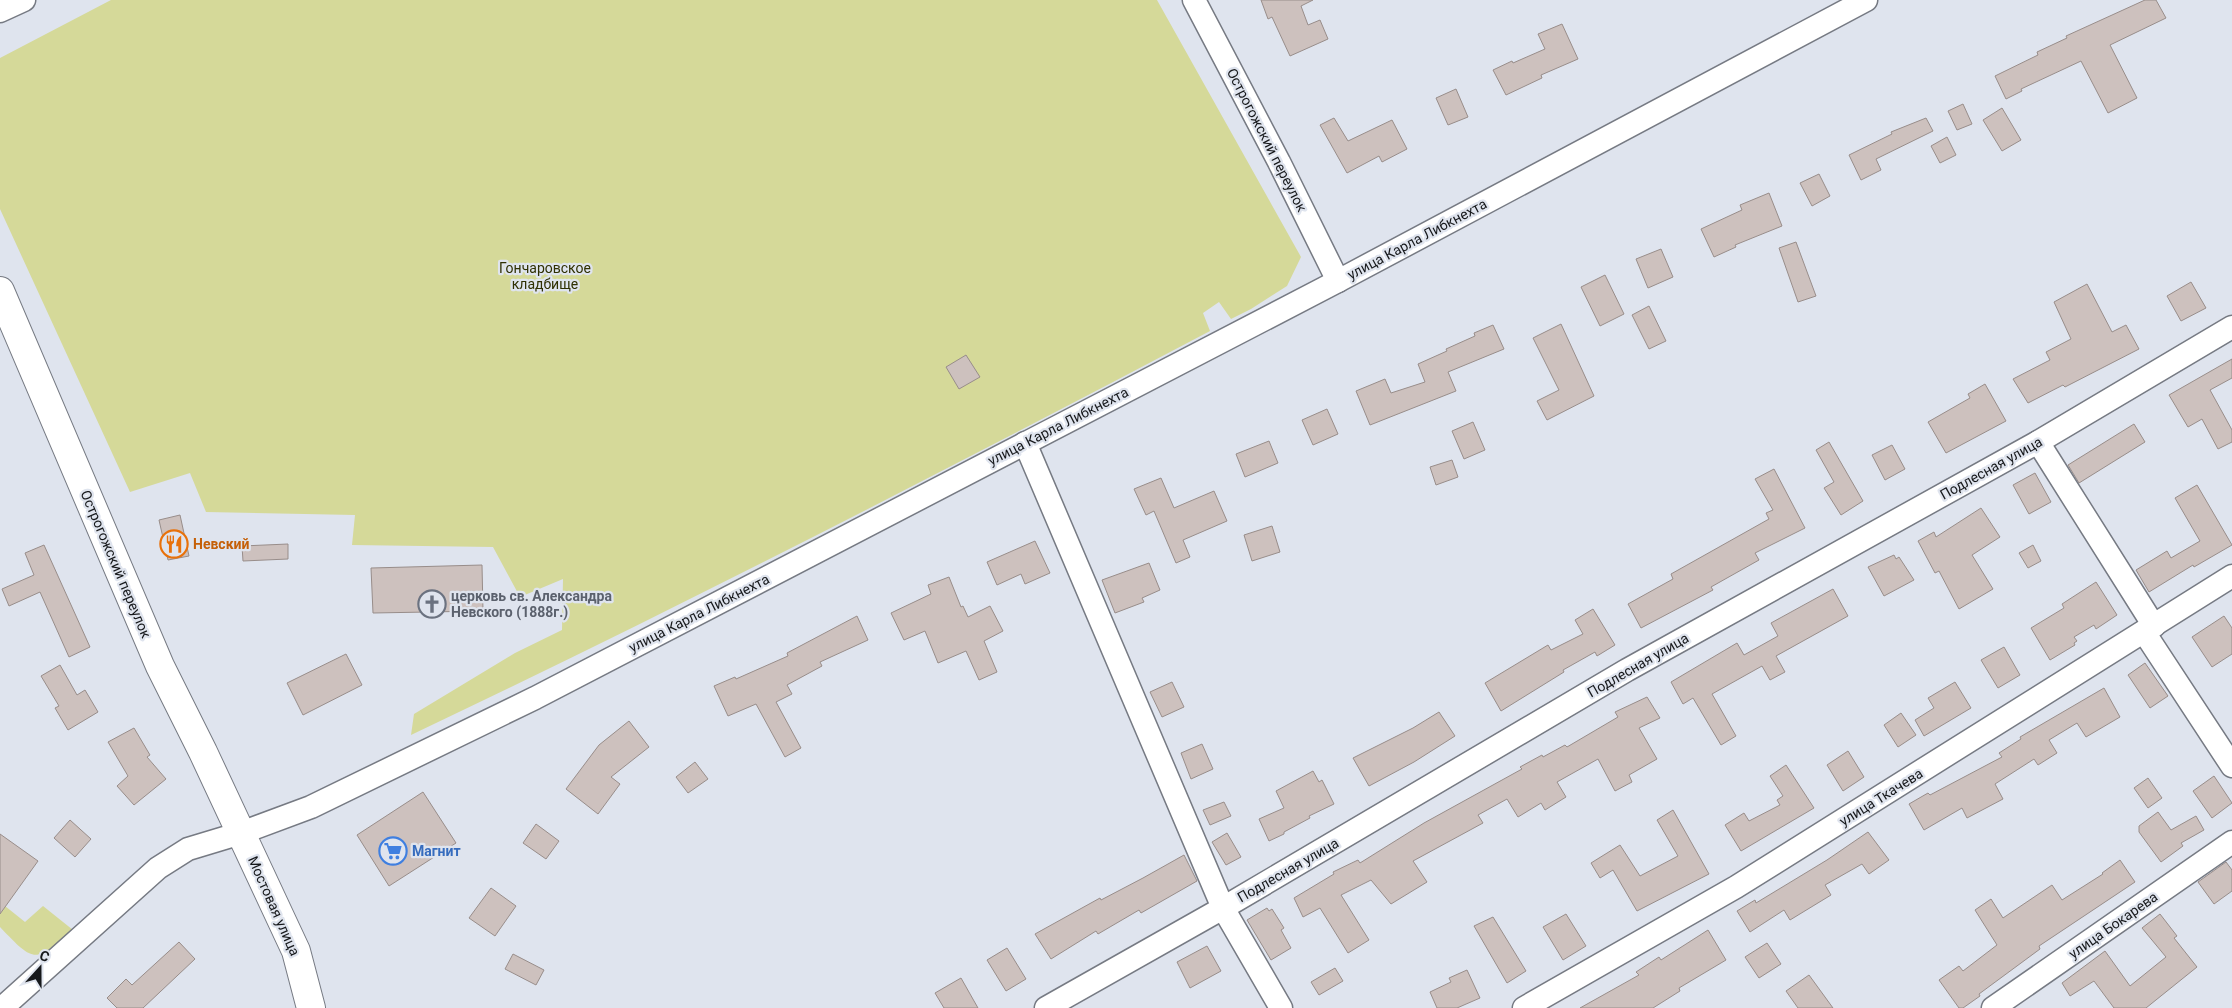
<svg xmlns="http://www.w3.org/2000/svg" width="2232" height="1008" font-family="Roboto,sans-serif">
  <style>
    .green { fill: #d5d999 }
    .building { fill: #cdc1be; stroke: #988d8a }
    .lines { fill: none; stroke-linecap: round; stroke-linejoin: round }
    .minor-casing { stroke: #767a83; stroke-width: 25 }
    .major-casing { stroke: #767a83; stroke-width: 30 }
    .minor { stroke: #fff; stroke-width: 22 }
    .major { stroke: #fff; stroke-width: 28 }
    .labels { text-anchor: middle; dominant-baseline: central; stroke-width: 4.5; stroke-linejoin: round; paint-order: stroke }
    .street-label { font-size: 14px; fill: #16181b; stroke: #dfe4ee }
    .park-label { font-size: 14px; fill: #2f3002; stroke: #dfe4ee }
    .food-label { font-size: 14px; font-weight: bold; fill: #c56008; stroke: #dfe4ee; text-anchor: start }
    .worship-label { font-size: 14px; font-weight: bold; fill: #5b616d; stroke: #dfe4ee; text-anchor: start }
    .shop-label { font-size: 14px; font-weight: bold; fill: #366cbe; stroke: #dfe4ee; text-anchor: start }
  </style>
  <rect width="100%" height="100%" fill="#dfe4ee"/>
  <g class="green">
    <path d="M 111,0 L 1157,0 L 1301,257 L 1287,286 L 1251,309 L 1231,319 L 1219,302 L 1203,313 L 1210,331 C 946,470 681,607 411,735 L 414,714 L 515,653 L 562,630 L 563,579 L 520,597 L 493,547 L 352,545 L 355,515 L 206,512 L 190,473 L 130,492 L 0,209 L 0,58 Z"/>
    <path d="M 0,902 L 25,922 L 43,906 L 73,930 C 35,962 36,965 0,927 Z"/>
  </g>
  <g class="building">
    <path d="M 1261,0 L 1313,0 L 1301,6 L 1308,25 L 1320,20 L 1328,39 L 1290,56 L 1272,17 L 1268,19 Z"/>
    <path d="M 2145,0 L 2156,0 L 2166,18 L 2110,45 L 2137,98 L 2108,113 L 2081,61 L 2021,89 L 2022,91 L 2006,99 L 1995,76 L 2038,55 L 2037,52 L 2067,38 L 2066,36 Z"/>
    <path d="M 1562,24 L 1578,59 L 1541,75 L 1542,78 L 1506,95 L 1493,70 L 1512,61 L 1513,63 L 1545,49 L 1538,34 Z"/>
    <path d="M 1456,89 L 1468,117 L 1448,125 L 1436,98 Z"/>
    <path d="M 1963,104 L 1972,124 L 1957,130 L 1948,111 Z"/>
    <path d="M 2002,108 L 2021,140 L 2002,151 L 1983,120 Z"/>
    <path d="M 1334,118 L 1348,141 L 1392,120 L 1407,149 L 1382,162 L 1379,156 L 1347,173 L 1320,125 Z"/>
    <path d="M 1926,118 L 1933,131 L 1876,159 L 1881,170 L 1861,180 L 1849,155 L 1892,134 L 1891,132 Z"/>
    <path d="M 1947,137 L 1956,155 L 1940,163 L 1931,146 Z"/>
    <path d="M 1819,174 L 1830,196 L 1812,206 L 1800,183 Z"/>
    <path d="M 1769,193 L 1782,226 L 1735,245 L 1736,247 L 1714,257 L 1701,229 L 1742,210 L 1740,205 Z"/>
    <path d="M 1796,242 L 1816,296 L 1798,302 L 1779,248 Z"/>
    <path d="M 1661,249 L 1673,277 L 1648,288 L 1636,259 Z"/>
    <path d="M 1605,275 L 1624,314 L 1600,326 L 1581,287 Z"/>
    <path d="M 2191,282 L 2206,308 L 2181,321 L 2167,296 Z"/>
    <path d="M 2087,284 L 2112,332 L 2126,325 L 2139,349 L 2065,387 L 2063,385 L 2028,403 L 2013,379 L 2050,360 L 2046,352 L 2071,339 L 2054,302 Z"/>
    <path d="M 1649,306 L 1666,341 L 1649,349 L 1632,315 Z"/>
    <path d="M 1561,324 L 1594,396 L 1547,420 L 1537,401 L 1559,390 L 1533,338 Z"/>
    <path d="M 1493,325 L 1504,349 L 1448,372 L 1456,391 L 1370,425 L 1356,391 L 1385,379 L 1391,393 L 1425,382 L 1418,364 L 1447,351 L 1446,349 L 1475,336 L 1474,333 Z"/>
    <path d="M 966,355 L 980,377 L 959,389 L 946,367 Z"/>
    <path d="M 2232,359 L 2232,378 L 2210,390 L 2232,430 L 2232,442 L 2218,449 L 2202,419 L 2188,427 L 2169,395 Z"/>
    <path d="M 1985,384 L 2006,421 L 1946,453 L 1928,422 L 1970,398 L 1968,394 Z"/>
    <path d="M 1327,409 L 1338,434 L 1313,445 L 1302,420 Z"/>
    <path d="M 1473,422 L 1485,450 L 1464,459 L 1452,431 Z"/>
    <path d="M 2134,424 L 2145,442 L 2079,483 L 2068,465 Z"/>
    <path d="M 1269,441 L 1278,463 L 1245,477 L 1236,454 Z"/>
    <path d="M 1829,442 L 1863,501 L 1841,515 L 1824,488 L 1834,482 L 1816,450 Z"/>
    <path d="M 1892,445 L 1905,469 L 1885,480 L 1872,455 Z"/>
    <path d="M 1452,460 L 1458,477 L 1436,485 L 1430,467 Z"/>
    <path d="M 1774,469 L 1805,528 L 1755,553 L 1759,560 L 1711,587 L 1713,590 L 1641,628 L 1628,604 L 1673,579 L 1671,574 L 1769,519 L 1766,513 L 1773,510 L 1755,479 Z"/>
    <path d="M 2035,473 L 2051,502 L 2029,514 L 2013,485 Z"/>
    <path d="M 1161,478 L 1174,508 L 1214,491 L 1227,521 L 1183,540 L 1190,557 L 1176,563 L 1154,511 L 1146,515 L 1134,489 Z"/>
    <path d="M 2197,485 L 2232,545 L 2194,567 L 2193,565 L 2149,592 L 2136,570 L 2167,551 L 2171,558 L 2200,541 L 2175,498 Z"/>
    <path d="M 1981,508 L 2000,537 L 1972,555 L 1993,589 L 1959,609 L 1939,571 L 1935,573 L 1918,541 L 1934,532 L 1936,537 Z"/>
    <path d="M 180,515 L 189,556 L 168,560 L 159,520 Z"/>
    <path d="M 1272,526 L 1280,552 L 1252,561 L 1244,535 Z"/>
    <path d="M 1035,541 L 1050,573 L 1025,584 L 1021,574 L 997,585 L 987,562 Z"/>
    <path d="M 288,544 L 288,559 L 243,561 L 242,546 Z"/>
    <path d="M 44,545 L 90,647 L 69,657 L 40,592 L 9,606 L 2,589 L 34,575 L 25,553 Z"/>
    <path d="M 2033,545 L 2041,561 L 2028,568 L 2019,553 Z"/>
    <path d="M 1894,555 L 1896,559 L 1899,557 L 1914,580 L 1884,596 L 1868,567 Z"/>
    <path d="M 1149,563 L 1160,590 L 1142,598 L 1144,602 L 1115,613 L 1102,580 Z"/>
    <path d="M 482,565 L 483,611 L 373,613 L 371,568 Z"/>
    <path d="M 949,577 L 961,607 L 963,606 L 968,617 L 990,606 L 1003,631 L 984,641 L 997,672 L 979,680 L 966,651 L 938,663 L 925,631 L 904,640 L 891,613 L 931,594 L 928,585 Z"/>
    <path d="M 2096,582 L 2117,615 L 2096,629 L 2094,625 L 2074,637 L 2077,641 L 2074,643 L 2075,645 L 2050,660 L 2031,628 L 2064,608 L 2062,604 Z"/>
    <path d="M 1833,589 L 1848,616 L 1776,656 L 1785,672 L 1770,680 L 1762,666 L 1712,694 L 1736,736 L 1721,745 L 1693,698 L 1683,704 L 1671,682 L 1737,643 L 1744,655 L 1778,636 L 1771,623 Z"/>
    <path d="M 1593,609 L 1615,645 L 1597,656 L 1595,652 L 1563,670 L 1564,672 L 1501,711 L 1485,683 L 1548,645 L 1551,650 L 1583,634 L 1575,620 Z"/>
    <path d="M 857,616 L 868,640 L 820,662 L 822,666 L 787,685 L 792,694 L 776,702 L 801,748 L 785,757 L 756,704 L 728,716 L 714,686 L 735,677 L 736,679 L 788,656 L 787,653 Z"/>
    <path d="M 2224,616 L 2232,628 L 2232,654 L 2212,667 L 2192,637 Z"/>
    <path d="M 2004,647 L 2020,675 L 1998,688 L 1981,660 Z"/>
    <path d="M 346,654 L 362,685 L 303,715 L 287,683 Z"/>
    <path d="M 2145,663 L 2168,696 L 2150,708 L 2128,675 Z"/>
    <path d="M 60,665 L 77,695 L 85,690 L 98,712 L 68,730 L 55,708 L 59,706 L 41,676 Z"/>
    <path d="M 1172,682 L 1184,707 L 1162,717 L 1150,692 Z"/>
    <path d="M 1955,682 L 1971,708 L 1924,736 L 1915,720 L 1934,708 L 1928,698 Z"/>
    <path d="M 2104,688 L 2120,717 L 2086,737 L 2077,723 L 2049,740 L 2057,753 L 2038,765 L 2034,759 L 1995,784 L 2003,799 L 1967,818 L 1962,808 L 1924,830 L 1909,804 L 1928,793 L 1930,795 L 2002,757 L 1999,753 L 2021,739 L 2020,737 Z"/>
    <path d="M 1647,697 L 1660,718 L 1639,728 L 1657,759 L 1629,775 L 1632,782 L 1615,791 L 1598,759 L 1557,782 L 1566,797 L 1545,810 L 1541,803 L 1518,817 L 1507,799 L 1478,815 L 1483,823 L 1413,861 L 1427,882 L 1391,904 L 1371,880 L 1341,895 L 1369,940 L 1348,953 L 1320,908 L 1303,917 L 1294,898 L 1334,874 L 1333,872 L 1358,860 L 1360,863 L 1424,823 L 1522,769 L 1520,767 L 1542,755 L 1543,757 L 1565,745 L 1567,747 L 1618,717 L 1615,712 Z"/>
    <path d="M 1439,712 L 1455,736 L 1414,762 L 1369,786 L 1353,758 L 1413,728 Z"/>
    <path d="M 1901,713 L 1916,735 L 1898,747 L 1884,725 Z"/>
    <path d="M 629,721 L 649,747 L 611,777 L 620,784 L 598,814 L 566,789 L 599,745 Z"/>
    <path d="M 134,728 L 150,755 L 147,757 L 166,779 L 134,805 L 117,786 L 128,776 L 108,742 Z"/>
    <path d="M 1202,744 L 1213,769 L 1191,779 L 1181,753 Z"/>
    <path d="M 1848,751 L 1864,777 L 1843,791 L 1827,765 Z"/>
    <path d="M 695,762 L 708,779 L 688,793 L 676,777 Z"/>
    <path d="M 1786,765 L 1814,808 L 1741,851 L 1725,825 L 1744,813 L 1749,821 L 1780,805 L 1777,800 L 1783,796 L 1770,776 Z"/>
    <path d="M 1313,771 L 1319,782 L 1322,780 L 1334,804 L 1309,816 L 1310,818 L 1284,832 L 1284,834 L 1269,841 L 1259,819 L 1284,808 L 1276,791 Z"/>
    <path d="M 2214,776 L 2232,803 L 2212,818 L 2193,791 Z"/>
    <path d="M 2148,778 L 2162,798 L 2148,808 L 2134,788 Z"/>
    <path d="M 423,792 L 456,843 L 389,886 L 357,835 Z"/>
    <path d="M 1224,802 L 1231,816 L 1210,825 L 1203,810 Z"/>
    <path d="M 1673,810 L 1709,874 L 1637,911 L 1613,870 L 1600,878 L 1591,863 L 1620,845 L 1640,876 L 1678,856 L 1657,820 Z"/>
    <path d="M 2158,812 L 2171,830 L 2196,816 L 2204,830 L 2181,843 L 2183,846 L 2161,862 L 2139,832 L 2139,826 Z"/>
    <path d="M 70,820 L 91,839 L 75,857 L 54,838 Z"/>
    <path d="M 536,824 L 559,841 L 546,859 L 523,843 Z"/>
    <path d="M 1868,832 L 1889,860 L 1869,874 L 1862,864 L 1825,885 L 1831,895 L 1790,920 L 1784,910 L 1750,932 L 1737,911 L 1755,900 L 1756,903 L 1827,860 Z"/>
    <path d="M 1227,833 L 1241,857 L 1226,865 L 1212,842 Z"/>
    <path d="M 0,834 L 38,861 L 0,914 Z"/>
    <path d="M 1184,855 L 1197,881 L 1141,913 L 1139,910 L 1098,934 L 1096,931 L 1051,959 L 1035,934 L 1100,898 L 1101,900 L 1143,878 Z"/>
    <path d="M 2120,860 L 2135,882 L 2039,946 L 2040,949 L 1979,994 L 1980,996 L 1963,1008 L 1959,1008 L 1939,980 L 1959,966 L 1963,971 L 1997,945 L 1975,910 L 1991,899 L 2003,918 L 2052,885 L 2062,900 L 2103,874 L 2102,873 Z"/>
    <path d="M 2226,862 L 2232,870 L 2232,891 L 2214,904 L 2198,882 Z"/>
    <path d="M 491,888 L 516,906 L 495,936 L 469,918 Z"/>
    <path d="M 1267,908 L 1269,911 L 1272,909 L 1284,928 L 1281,930 L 1291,948 L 1271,960 L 1247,920 Z"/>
    <path d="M 1566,914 L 1586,946 L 1563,960 L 1543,927 Z"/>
    <path d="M 2160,914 L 2177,936 L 2174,938 L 2197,967 L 2146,1008 L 2114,1008 L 2094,981 L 2070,996 L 2062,983 L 2105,951 L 2130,986 L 2166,957 L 2142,928 Z"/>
    <path d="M 1493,917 L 1526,971 L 1507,983 L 1474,926 Z"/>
    <path d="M 1708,930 L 1726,960 L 1679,988 L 1680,991 L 1653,1008 L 1580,1008 L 1639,975 L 1636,972 L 1659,957 L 1661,960 Z"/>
    <path d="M 179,942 L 195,959 L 143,1008 L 117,1008 L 107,998 L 126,979 L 132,985 Z"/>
    <path d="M 1767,943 L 1781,964 L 1759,978 L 1745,957 Z"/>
    <path d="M 1207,946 L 1221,971 L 1190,988 L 1177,962 Z"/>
    <path d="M 1007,948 L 1026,979 L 1006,991 L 987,960 Z"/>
    <path d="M 513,954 L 544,970 L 536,985 L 505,969 Z"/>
    <path d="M 1335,968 L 1343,981 L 1319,995 L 1311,982 Z"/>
    <path d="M 1467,970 L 1480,998 L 1457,1008 L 1437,1008 L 1430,992 L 1451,982 L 1449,978 Z"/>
    <path d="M 1809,975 L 1833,1008 L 1798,1008 L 1786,991 Z"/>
    <path d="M 961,978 L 978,1008 L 944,1008 L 935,993 Z"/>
  </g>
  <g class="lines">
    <g class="minor-casing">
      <g id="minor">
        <path d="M 1194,0 L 1279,162 L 1338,281"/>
        <path d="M 0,11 L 24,0"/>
        <path d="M 2038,442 L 2154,626"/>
        <path d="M 1025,443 L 1223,908 L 1281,1008"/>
        <path d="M 2144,632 L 2232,766"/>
        <path d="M 2,1008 L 158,868 L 188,849 L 241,833 L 311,807 L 535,698 L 1338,281 L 1866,0"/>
        <path d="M 1046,1008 L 1223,908 L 1627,670 L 2038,442 L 2232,327"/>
        <path d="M 1524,1008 L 1736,887 L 2232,576"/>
        <path d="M 1993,1008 L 2232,842"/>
      </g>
    </g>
    <g class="major-casing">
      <path id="major" d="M 0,291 L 160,666 L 203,752 L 296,951 L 311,1008"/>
    </g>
    <use href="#minor" class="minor"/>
    <use href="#major" class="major"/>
  </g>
  <defs>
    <g id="restaurant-ring" transform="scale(1.4375)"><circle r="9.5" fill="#dfe4ee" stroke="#e8710a" stroke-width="1.5"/><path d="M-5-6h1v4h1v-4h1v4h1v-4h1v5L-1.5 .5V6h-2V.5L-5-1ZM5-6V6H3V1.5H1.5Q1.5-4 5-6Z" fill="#e8710a"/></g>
    <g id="church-ring" transform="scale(1.4375)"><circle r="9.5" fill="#dfe4ee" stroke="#6b7280" stroke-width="1.5"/><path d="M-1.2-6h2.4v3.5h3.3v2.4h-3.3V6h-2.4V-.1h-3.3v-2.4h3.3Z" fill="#6b7280"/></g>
    <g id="supermarket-ring" transform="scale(1.4375)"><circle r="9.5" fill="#dfe4ee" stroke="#3f7fe0" stroke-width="1.5"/><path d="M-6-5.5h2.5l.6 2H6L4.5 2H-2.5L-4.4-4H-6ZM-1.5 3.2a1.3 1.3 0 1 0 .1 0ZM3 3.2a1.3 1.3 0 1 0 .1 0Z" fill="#3f7fe0"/></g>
  </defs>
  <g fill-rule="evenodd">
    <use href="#restaurant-ring" x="174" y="544"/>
    <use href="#church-ring" x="432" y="604"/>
    <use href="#supermarket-ring" x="393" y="851"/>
  </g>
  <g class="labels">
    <g class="street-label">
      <text transform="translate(1267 140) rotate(63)">Острогожский переулок</text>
      <text transform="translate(1417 239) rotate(-28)">улица Карла Либкнехта</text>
      <text transform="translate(1058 426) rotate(-27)">улица Карла Либкнехта</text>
      <text transform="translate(1991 468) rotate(-29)">Подлесная улица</text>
      <text transform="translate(116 564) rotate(67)">Острогожский переулок</text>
      <text transform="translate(699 613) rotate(-27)">улица Карла Либкнехта</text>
      <text transform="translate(1638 665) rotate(-30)">Подлесная улица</text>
      <text transform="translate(1881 797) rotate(-32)">улица Ткачева</text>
      <text transform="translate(1288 870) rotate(-30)">Подлесная улица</text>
      <text transform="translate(274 906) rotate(66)">Мостовая улица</text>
      <text transform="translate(2113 925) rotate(-35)">улица Бокарева</text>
    </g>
    <g class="park-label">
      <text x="545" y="268">Гончаровское<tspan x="545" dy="16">кладбище</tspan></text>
    </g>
    <g class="food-label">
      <text x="193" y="544">Невский</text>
    </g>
    <g class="worship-label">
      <text x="451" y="596">церковь св. Александра<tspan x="451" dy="16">Невского (1888г.)</tspan></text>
    </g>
    <g class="shop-label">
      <text x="412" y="851">Магнит</text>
    </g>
  </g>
  <g transform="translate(40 968) rotate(21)" stroke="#dfe4ee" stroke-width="4" paint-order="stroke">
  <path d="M0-4L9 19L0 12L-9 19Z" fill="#16181b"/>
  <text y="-8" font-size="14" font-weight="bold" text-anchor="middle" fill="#16181b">С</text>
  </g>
</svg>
